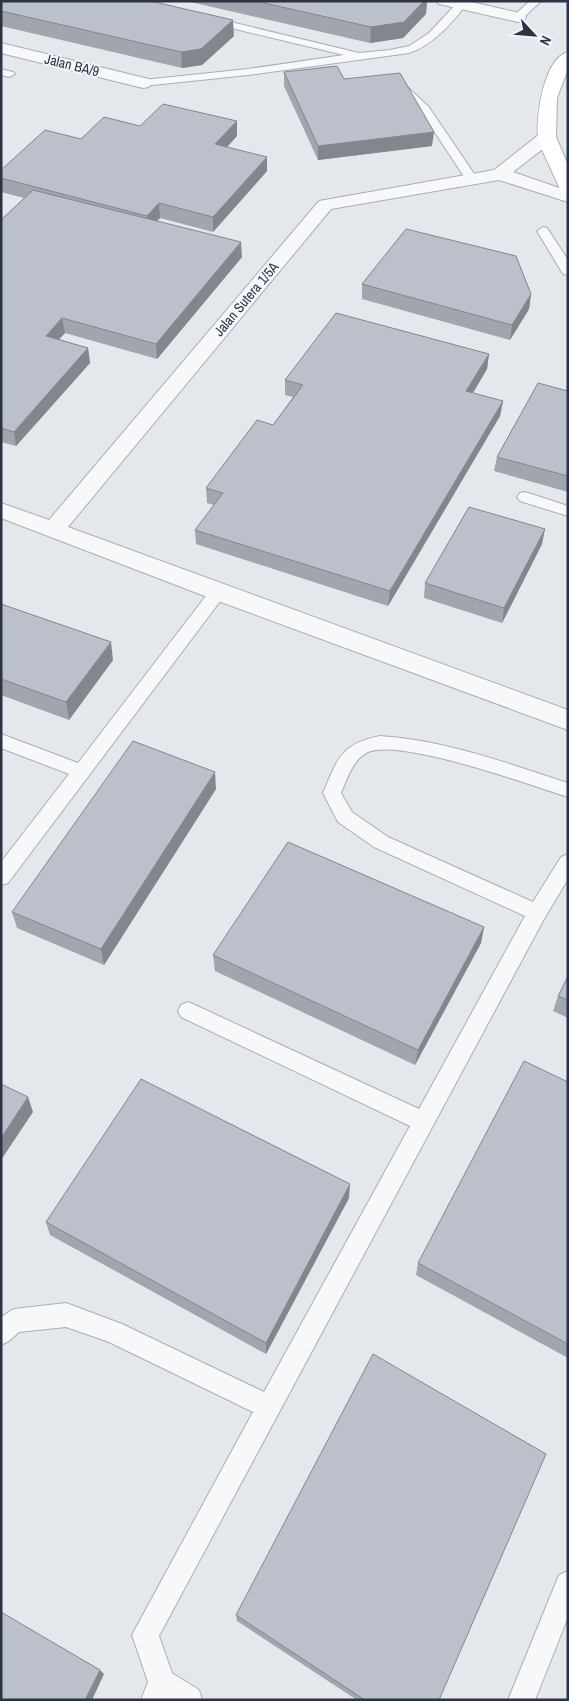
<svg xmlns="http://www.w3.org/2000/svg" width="569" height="1701" font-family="'Archivo Narrow',sans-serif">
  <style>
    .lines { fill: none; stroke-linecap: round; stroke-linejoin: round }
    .lane-casing { stroke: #a9aeb7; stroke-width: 2 }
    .street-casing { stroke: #a9aeb7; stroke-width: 2 }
    .secondary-casing { stroke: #a9aeb7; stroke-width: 2 }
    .lane { fill: #f7f8fa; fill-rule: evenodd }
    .street { fill: #f7f8fa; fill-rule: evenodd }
    .secondary { fill: #fff; fill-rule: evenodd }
    .wall { fill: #a1a5ae }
    .shaded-wall { fill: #83868d }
    .building { fill: #bbc0ca; stroke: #83868d }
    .labels { text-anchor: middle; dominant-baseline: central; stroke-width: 4; stroke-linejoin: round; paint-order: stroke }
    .far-street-label { font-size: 14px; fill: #2b3445; stroke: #f4f6f9 }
  </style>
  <rect width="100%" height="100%" fill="#e4e7ec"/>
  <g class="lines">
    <g class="lane-casing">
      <g id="lane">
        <path d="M 530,1 L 541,1 L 522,19 L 514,19 L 513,17 L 514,15 Z"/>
        <path d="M 461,2 L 466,5 C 451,24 433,45 409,53 L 248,75 L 143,86 L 137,83 L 143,80 L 248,69 L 344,55 L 206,22 L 205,20 L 206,18 L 210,17 L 359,53 L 390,50 L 409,46 L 429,33 L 457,3 Z"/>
        <path d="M 1,69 L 13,72 L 15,74 L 9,77 L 1,75 Z"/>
        <path d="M 399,82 L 403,83 L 428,106 L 477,178 L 475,181 L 467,181 L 420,110 L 393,85 Z"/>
        <path d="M 543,227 L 547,228 L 568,260 L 568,275 L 563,274 L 537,231 Z"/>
        <path d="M 525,492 L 568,506 L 568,516 L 520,501 L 517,497 L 520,493 Z"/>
        <path d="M 218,586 L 224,588 L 226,592 L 224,596 L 8,883 L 1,885 L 1,862 L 69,774 L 1,748 L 1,734 L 78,763 L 212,588 Z"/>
        <path d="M 380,736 C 445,740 506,763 568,783 L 568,797 C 530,785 401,738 368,752 C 353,759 347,779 341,793 L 352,812 L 388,837 L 533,902 L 561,857 L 568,854 L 568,879 L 544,919 L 159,1636 L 172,1673 L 199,1690 L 202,1700 L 141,1700 L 148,1682 L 132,1635 L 253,1412 L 109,1342 L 66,1327 L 19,1332 L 9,1341 L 1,1345 L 1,1317 L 14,1309 L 66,1303 L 122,1324 L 264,1392 L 410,1126 L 181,1017 L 178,1011 L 181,1005 L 188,1002 L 195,1005 L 419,1109 L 525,916 L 374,847 L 338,822 L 323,793 C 338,758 341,744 380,736 Z"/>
        <path d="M 568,1571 L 568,1617 L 535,1700 L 508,1700 L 559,1575 Z"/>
      </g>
    </g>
    <g class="street-casing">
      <g id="street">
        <path d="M 436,1 L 467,1 L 524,14 L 526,17 L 524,20 L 518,22 L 439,4 Z"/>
        <path d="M 1,43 L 149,79 L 151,83 L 149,87 L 143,88 L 1,53 Z"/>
        <path d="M 547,132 L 553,133 L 556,137 L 553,141 L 513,172 L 568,191 L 568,202 L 499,180 L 331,209 L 68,527 L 568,710 L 568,730 L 210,598 L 1,518 L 1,503 L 49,520 L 319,201 L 494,170 L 541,133 Z"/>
      </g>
    </g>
    <g class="secondary-casing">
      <path id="secondary" d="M 568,52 L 568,69 L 557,98 L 556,137 L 568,165 L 568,192 L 562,191 L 559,187 C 554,174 540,149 538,136 C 536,116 544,58 568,52 Z"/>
    </g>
    <use href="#lane" class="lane"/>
    <use href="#street" class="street"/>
    <use href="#secondary" class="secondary"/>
  </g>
  <g class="wall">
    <path d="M 1,1 L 234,36 L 202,65 L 182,68 L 1,26 Z"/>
    <path d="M 186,1 L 427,1 L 426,14 L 403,38 L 370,43 Z"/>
    <path d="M 284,72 L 344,79 L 432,146 L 318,160 L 284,86 Z"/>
    <path d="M 237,121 L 237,136 L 227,147 L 267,171 L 213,232 L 160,218 L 157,221 L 242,257 L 157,359 L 65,333 L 59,339 L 88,348 L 90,363 L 16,446 L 1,442 L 1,220 L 24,198 L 1,192 L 1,170 L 81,139 L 140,126 Z"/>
    <path d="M 362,284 L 531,294 L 529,309 L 510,340 L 362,299 Z"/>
    <path d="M 489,354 L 487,369 L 473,393 L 503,401 L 500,416 L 388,606 L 196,544 L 195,530 L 214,505 L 207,503 L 206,488 L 273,425 L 293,397 L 285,395 L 285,380 Z"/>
    <path d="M 568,391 L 568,492 L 494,471 L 497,457 Z"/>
    <path d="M 542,544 L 502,623 L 424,598 L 425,583 Z"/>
    <path d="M 1,604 L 113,660 L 69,720 L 1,695 Z"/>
    <path d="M 216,789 L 104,965 L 17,928 L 12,912 Z"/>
    <path d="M 484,927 L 481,943 L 415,1065 L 215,971 L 213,955 Z"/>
    <path d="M 568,976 L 568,1018 L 553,1011 L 558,996 Z"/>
    <path d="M 568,1082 L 568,1358 L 416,1275 L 418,1263 Z"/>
    <path d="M 349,1198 L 266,1354 L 50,1235 L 46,1222 Z"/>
    <path d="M 236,1615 L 439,1700 L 357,1700 L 237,1621 Z"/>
  </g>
  <g class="shaded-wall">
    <path d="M 424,1 L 427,1 L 426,14 L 403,38 L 370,43 L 371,27 Z"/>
    <path d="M 233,20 L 234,36 L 202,65 L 182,68 L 181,52 Z"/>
    <path d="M 237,121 L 237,136 L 216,159 L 215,144 Z"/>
    <path d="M 434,132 L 432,146 L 318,160 L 318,146 Z"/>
    <path d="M 267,157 L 267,171 L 213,232 L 213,217 Z"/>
    <path d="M 159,203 L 160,218 L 148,230 L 147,216 Z"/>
    <path d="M 241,242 L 242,257 L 157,359 L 156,344 Z"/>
    <path d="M 531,294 L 529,309 L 510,340 L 512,325 Z"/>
    <path d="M 62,318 L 65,333 L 48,351 L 46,336 Z"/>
    <path d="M 88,348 L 90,363 L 16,446 L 14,432 Z"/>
    <path d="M 489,354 L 487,369 L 465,406 L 466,391 Z"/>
    <path d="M 503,401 L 500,416 L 388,606 L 390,591 Z"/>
    <path d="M 545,529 L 542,544 L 502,623 L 504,608 Z"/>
    <path d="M 111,642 L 113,660 L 69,720 L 66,702 Z"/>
    <path d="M 215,772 L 216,789 L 104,965 L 101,949 Z"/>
    <path d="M 484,927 L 481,943 L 415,1065 L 418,1050 Z"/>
    <path d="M 28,1097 L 33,1112 L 1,1160 L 1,1138 Z"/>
    <path d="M 350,1184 L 349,1198 L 266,1354 L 266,1343 Z"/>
    <path d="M 100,1670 L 104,1674 L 92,1700 L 85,1700 Z"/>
  </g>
  <g class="building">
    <path d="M 1,1 L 150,1 L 233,20 L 201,49 L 181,52 L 1,11 Z"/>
    <path d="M 255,1 L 424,1 L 404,22 L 371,27 Z"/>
    <path d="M 337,66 L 344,79 L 400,73 L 434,132 L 318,146 L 284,72 Z"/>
    <path d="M 163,104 L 237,121 L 215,144 L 267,157 L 213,217 L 159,203 L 147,216 L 1,178 L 1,170 L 45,130 L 81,139 L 104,117 L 140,126 Z"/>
    <path d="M 33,190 L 241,242 L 156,344 L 62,318 L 46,336 L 88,348 L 14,432 L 1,428 L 1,220 Z"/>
    <path d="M 406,229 L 516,256 L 531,294 L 512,325 L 362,284 Z"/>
    <path d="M 336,313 L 489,354 L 466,391 L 503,401 L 390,591 L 195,530 L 223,493 L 206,488 L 257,420 L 273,425 L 303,385 L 285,380 Z"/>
    <path d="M 538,383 L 568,391 L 568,476 L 497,457 Z"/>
    <path d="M 469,507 L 545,529 L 504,608 L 425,583 Z"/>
    <path d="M 1,604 L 111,642 L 66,702 L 1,679 Z"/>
    <path d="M 133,741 L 215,772 L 101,949 L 12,912 Z"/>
    <path d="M 288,842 L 484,927 L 418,1050 L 213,955 Z"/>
    <path d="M 568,976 L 568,1000 L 558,996 Z"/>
    <path d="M 524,1061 L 568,1082 L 568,1344 L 418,1263 Z"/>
    <path d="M 141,1079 L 350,1184 L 266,1343 L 46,1222 Z"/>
    <path d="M 1,1084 L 28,1097 L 1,1138 Z"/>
    <path d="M 373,1354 L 546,1454 L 439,1700 L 365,1700 L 236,1615 Z"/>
    <path d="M 1,1612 L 100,1670 L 85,1700 L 1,1700 Z"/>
  </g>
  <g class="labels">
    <g class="far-street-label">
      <text transform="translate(72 65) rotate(14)">Jalan BA/9</text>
      <text transform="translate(246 299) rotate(-50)">Jalan Sutera 1/5A</text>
    </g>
  </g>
  <rect width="569" height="1701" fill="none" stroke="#2b3445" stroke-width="5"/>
  <g transform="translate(534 35) rotate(116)" stroke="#f4f6f9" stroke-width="4" paint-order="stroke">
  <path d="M0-4L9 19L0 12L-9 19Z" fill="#2b3445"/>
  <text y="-8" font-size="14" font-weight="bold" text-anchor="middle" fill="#2b3445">N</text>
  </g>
</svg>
